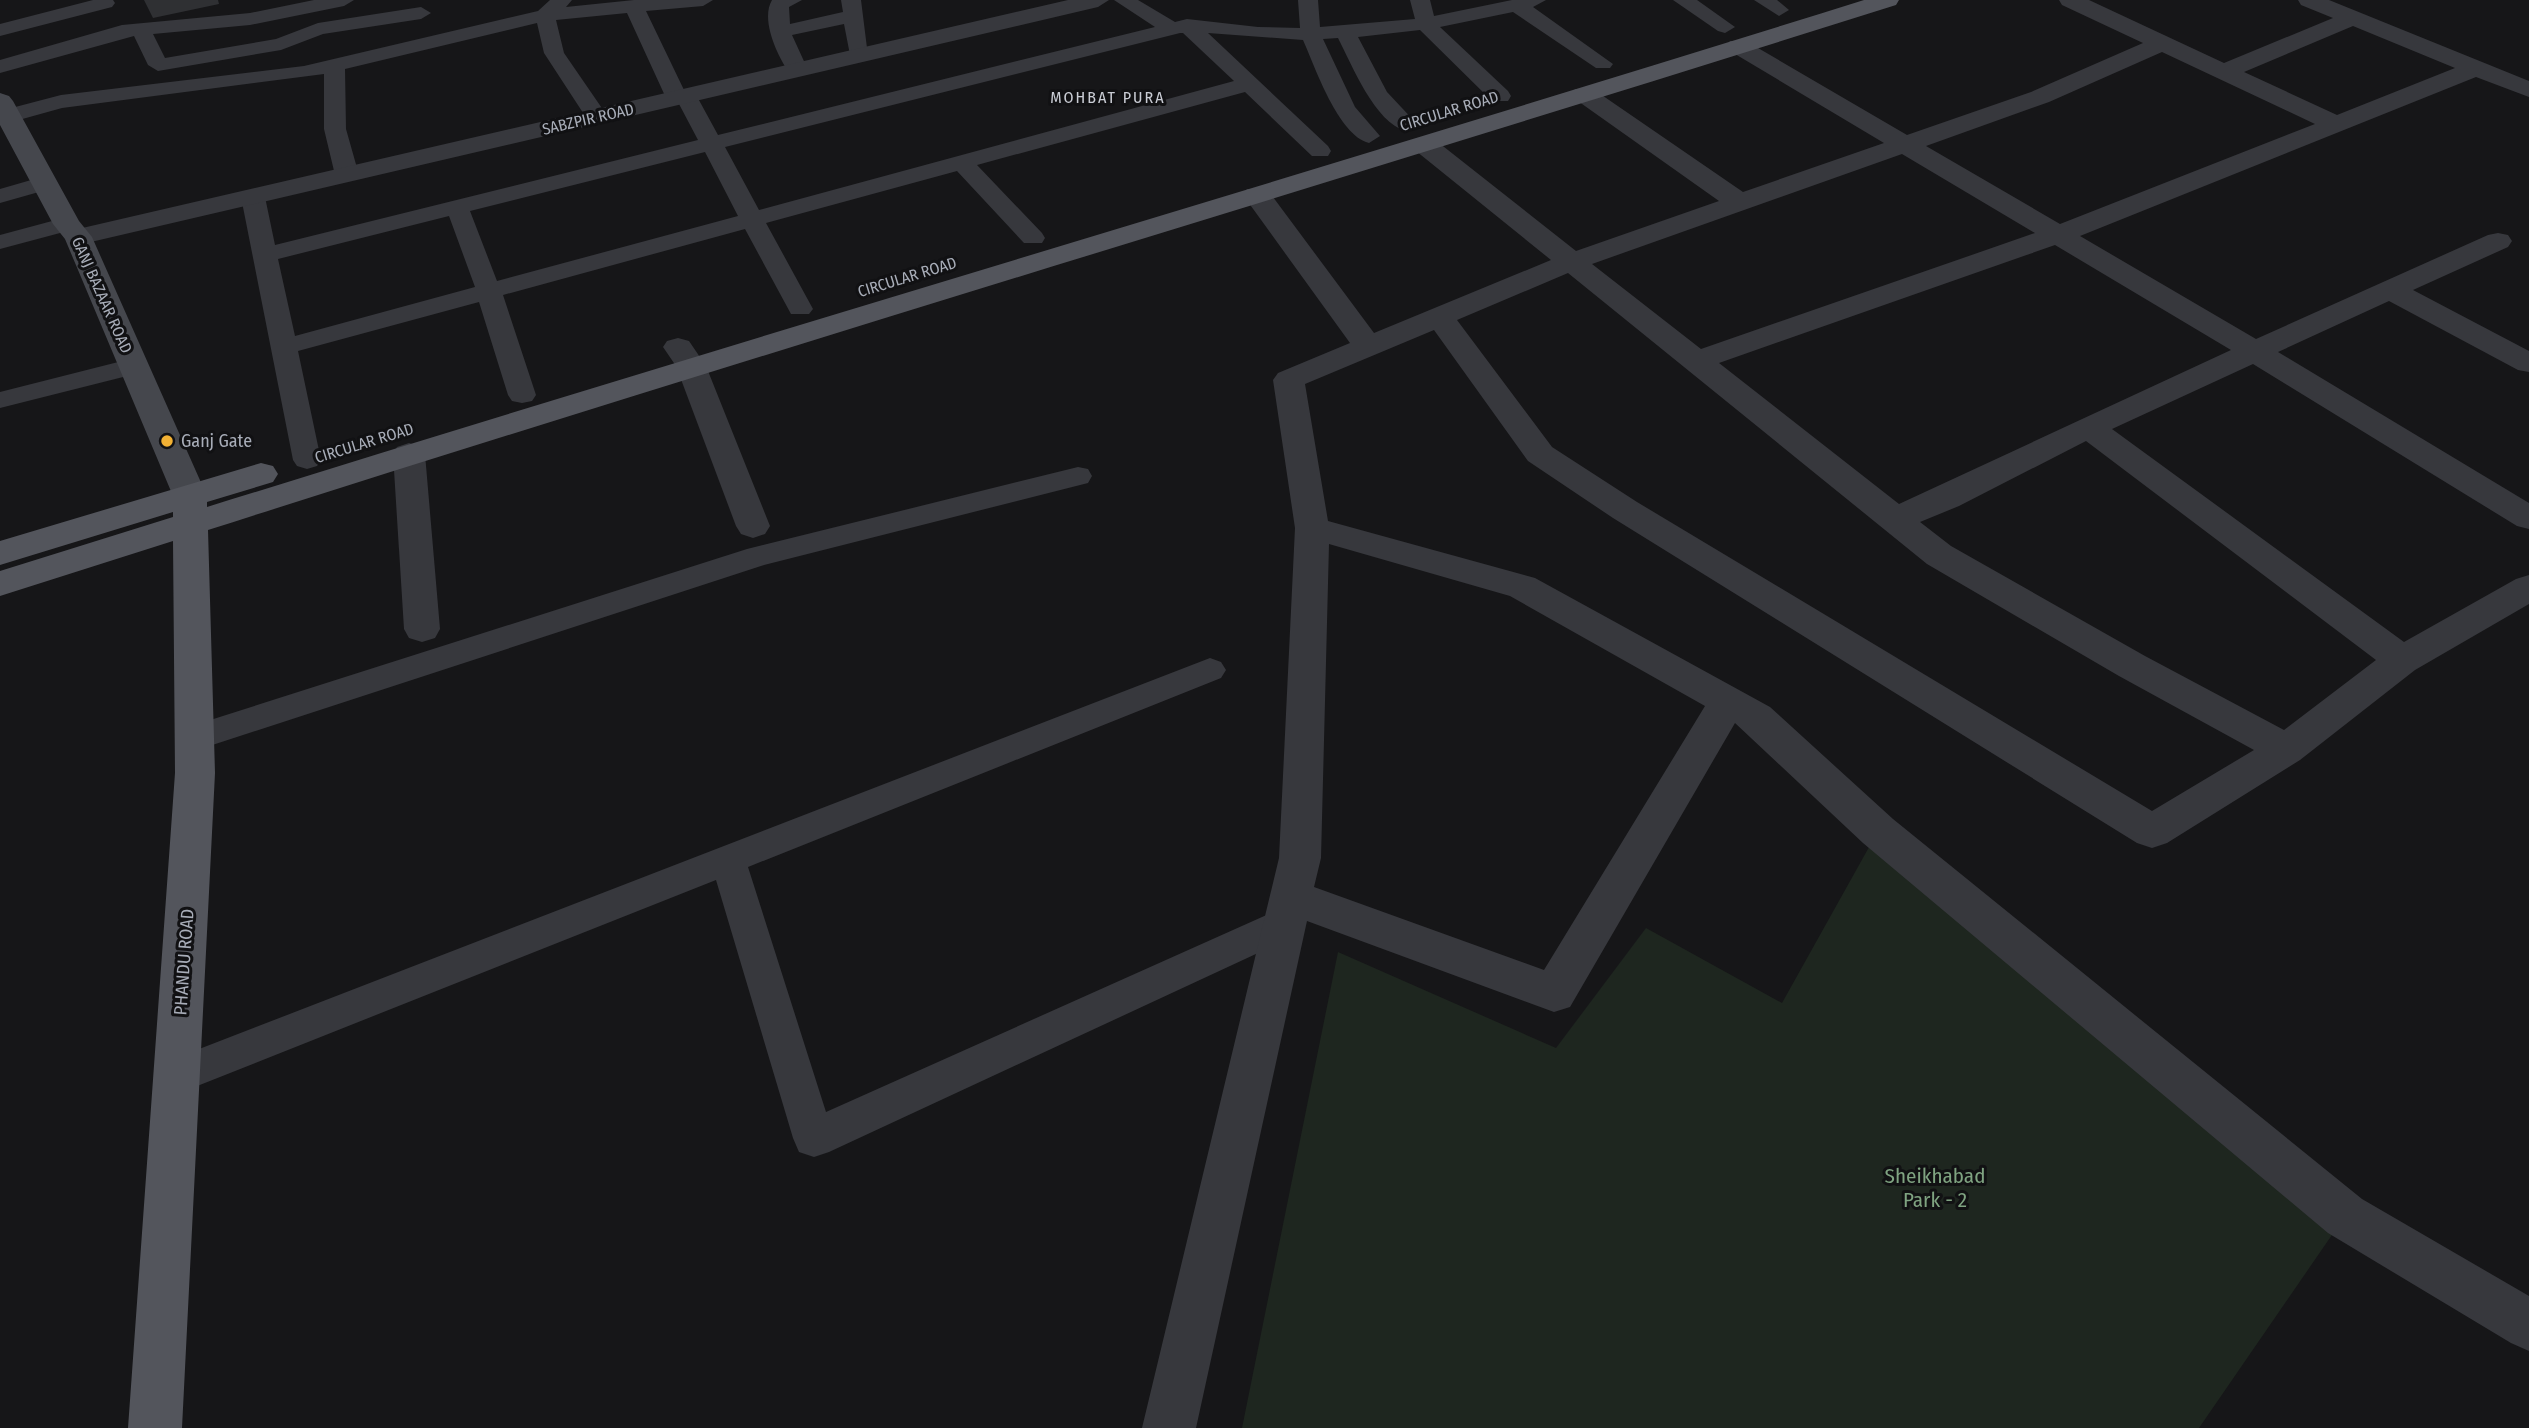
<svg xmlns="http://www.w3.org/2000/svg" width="2529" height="1428" font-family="'Fira Sans Condensed',sans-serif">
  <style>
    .green { fill: #1e261f }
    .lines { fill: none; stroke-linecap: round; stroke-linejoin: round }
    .lane { fill: #37383d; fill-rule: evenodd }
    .street { fill: #37383d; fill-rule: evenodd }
    .secondary { fill: #45474d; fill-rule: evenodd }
    .primary { fill: #53555c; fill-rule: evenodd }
    .shaded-wall { fill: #2f3033 }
    .poi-dot { fill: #f2b134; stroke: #111113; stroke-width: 2.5 }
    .labels { text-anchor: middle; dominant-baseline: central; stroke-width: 6; stroke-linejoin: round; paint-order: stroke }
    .far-neighbourhood-label { font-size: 16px; letter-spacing: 2px; fill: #c9ccd4; stroke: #111113 }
    .far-street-label { font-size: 16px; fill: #a8adb8; stroke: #111113 }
    .poi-label { font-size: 18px; fill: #a8adb8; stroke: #111113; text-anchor: start }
    .street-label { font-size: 18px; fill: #a8adb8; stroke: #111113 }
    .near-park-label { font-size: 21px; fill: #7fa381; stroke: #111113 }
  </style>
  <rect width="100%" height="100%" fill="#161618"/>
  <path class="green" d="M 1878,831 L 2345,1216 L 2199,1428 L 1242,1428 L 1338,952 L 1556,1048 L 1646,928 L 1782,1003 Z"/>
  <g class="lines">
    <g class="lane">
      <path d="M 93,0 L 113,0 L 115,3 L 112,7 L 0,36 L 0,24 Z"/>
      <path d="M 314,0 L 354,0 L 344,6 L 250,25 L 153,34 L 165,58 L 276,39 L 318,23 L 421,7 L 431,13 L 421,19 L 323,34 L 281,50 L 158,71 L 148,65 L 134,36 L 0,73 L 0,60 L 122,25 L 250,13 Z"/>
      <path d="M 550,0 L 572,0 L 566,7 L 634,0 L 713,0 L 703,6 L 646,11 L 684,90 L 694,91 L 718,135 L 1155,27 L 1114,0 L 1138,0 L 1175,22 L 1187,19 L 1258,27 L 1300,28 L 1298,0 L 1318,0 L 1320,27 L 1415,19 L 1410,0 L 1430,0 L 1434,16 L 1512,0 L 1546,0 L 1533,7 L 1613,64 L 1610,68 L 1596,68 L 1513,12 L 1440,27 L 1508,91 L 1511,96 L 1508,101 L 1492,101 L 1420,30 L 1358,37 L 1387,92 L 1417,124 L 1406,131 C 1375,123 1352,65 1338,38 L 1323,39 L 1355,107 L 1380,136 L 1369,143 C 1338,135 1315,67 1303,40 L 1208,33 L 1328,146 L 1331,151 L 1328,156 L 1312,156 L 1245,92 L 977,165 L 1042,233 L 1045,238 L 1042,243 L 1024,243 L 957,171 L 766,223 L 813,309 L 809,314 L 791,314 L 745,229 L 503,295 L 536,395 L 532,401 L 522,403 L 512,401 L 508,395 L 479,302 L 298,351 L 321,460 L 317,466 L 307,469 L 297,466 L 293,460 L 241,197 L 245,192 L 261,192 L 265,197 L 275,245 L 698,140 L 679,104 L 669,103 L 666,98 L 627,13 L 556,20 L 564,53 L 608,117 L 597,124 L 589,122 L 544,53 L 537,23 L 345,69 L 346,129 L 359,175 L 355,180 L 339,180 L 335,175 L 324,129 L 324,74 L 62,108 L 8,123 L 0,120 L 0,111 L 61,95 L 304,66 L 538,11 ZM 1180,33 L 1183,33 L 1234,81 L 759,210 L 725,147 ZM 705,152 L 738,216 L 497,281 L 470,211 ZM 449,216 L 475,287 L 295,336 L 278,259 Z"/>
      <path d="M 772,0 L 802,0 L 789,7 L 790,24 L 843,12 L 841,0 L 861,0 L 868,56 L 858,62 L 851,60 L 844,24 L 792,35 L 808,70 L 797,76 L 790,74 C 778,57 760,20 772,0 Z"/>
      <path d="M 1673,0 L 1697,0 L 1735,27 L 1725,33 L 1718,31 Z"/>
      <path d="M 1754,0 L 1777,0 L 1789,10 L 1779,16 Z"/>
      <path d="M 45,176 L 53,178 L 57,183 L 53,188 L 0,203 L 0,189 Z"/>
      <path d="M 67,217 L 75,219 L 79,224 L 75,229 L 0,249 L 0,235 Z"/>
      <path d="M 134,358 L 143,360 L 147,366 L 143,372 L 0,408 L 0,392 Z"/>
      <path d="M 1078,467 L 1088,469 L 1092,476 L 1088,483 L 764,565 L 194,751 L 182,747 L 177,738 L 182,729 L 747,549 Z"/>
      <path d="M 1210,658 L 1221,662 L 1226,670 L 1221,678 L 748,867 L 826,1112 L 1271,913 L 1284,908 L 1297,913 L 1303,924 L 1297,935 L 829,1152 L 814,1157 L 799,1152 L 793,1138 L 716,880 L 177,1094 L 163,1089 L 157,1076 L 163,1063 Z"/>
    </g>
    <g class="street">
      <path d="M 1068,0 L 1109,0 L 1098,7 L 78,245 L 68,243 L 64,237 L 68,231 L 78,229 Z"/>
      <path d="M 2059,0 L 2089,0 L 2224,63 L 2333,18 L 2301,5 L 2298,0 L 2329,0 L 2529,81 L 2529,97 L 2476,77 L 2080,236 L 2256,339 L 2488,235 L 2498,233 L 2508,235 L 2512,241 L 2508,247 L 2413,290 L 2529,351 L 2529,372 L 2518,370 L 2389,301 L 2278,352 L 2529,503 L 2529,529 L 2517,526 L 2253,364 L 2112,429 L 2404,642 L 2516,579 L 2529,575 L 2529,604 L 2415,670 L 2300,760 L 2167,843 L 2152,848 L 2137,843 L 1613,518 L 1528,461 L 1434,330 L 1305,384 L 1328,521 L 1535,578 L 1770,707 L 1893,819 L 2362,1199 L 2529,1296 L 2529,1351 L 2511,1343 L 2328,1233 L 1863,843 L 1735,723 L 1570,1007 L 1554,1012 L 1307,921 L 1196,1428 L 1142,1428 L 1279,858 L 1295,528 L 1273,380 L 1278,373 L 1350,343 L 1243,195 L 1247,189 L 1267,189 L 1374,333 L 1551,260 L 1416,151 L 1412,145 L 1416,139 L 1434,139 L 1576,251 L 1719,201 L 1575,99 L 1572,94 L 1575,89 L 1593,89 L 1743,192 L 1884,143 L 1730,51 L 1726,46 L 1730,41 L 1746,41 L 1907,135 L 2031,92 L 2143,43 L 2062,5 ZM 2353,26 L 2455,68 L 2337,115 L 2244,72 ZM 2162,52 L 2315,124 L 2060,224 L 1926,146 L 2049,102 ZM 1902,154 L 2035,233 L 1701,349 L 1592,264 ZM 2055,245 L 2231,350 L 1899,504 L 1719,363 ZM 1568,273 L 1927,564 L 2119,676 L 2254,750 L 2152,811 L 1637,502 L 1552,447 L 1457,320 ZM 2086,441 L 2376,660 L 2284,730 L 2145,656 L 1951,546 L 1920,522 L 1959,506 ZM 1329,544 L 1510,596 L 1705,706 L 1544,970 L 1314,887 L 1321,858 Z"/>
      <path d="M 678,338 L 689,341 L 706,366 L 770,526 L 765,534 L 753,538 L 741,534 L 736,526 L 676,366 L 663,347 L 667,341 Z"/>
      <path d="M 409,443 L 421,447 L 425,454 L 440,629 L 435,638 L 422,642 L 409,638 L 404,629 L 393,454 L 397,447 Z"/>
    </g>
    <path class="secondary" d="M 0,93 L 9,96 L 13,101 L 79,221 L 92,237 L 207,496 L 202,504 L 190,507 L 178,504 L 173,496 L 65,239 L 53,224 L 0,125 Z"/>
    <path class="primary" d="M 1864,0 L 1899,0 L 1896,5 C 1334,182 769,351 208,530 L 215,773 L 182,1428 L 128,1428 L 175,773 L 173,541 L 0,596 L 0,571 L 173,517 L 173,512 L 0,565 L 0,541 L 261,463 L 273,466 L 278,474 L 273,482 L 207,502 L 207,507 C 759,335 1313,172 1864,0 Z"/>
  </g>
  <path class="shaded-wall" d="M 144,0 L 218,0 L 219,4 L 153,18 Z"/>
  <circle class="poi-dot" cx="167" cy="441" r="7"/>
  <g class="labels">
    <g class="far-neighbourhood-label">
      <text x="1108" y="97">MOHBAT PURA</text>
    </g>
    <g class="far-street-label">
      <text transform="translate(1449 111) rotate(-17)">CIRCULAR ROAD</text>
      <text transform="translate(588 119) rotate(-13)">SABZPIR ROAD</text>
      <text transform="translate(907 277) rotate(-17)">CIRCULAR ROAD</text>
      <text transform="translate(102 295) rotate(66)">GANJ BAZAAR ROAD</text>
      <text transform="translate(364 443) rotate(-17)">CIRCULAR ROAD</text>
    </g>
    <g class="poi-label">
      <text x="181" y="441">Ganj Gate</text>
    </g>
    <g class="street-label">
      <text transform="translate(184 962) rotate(-86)">PHANDU ROAD</text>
    </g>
    <g class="near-park-label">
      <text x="1935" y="1176">Sheikhabad<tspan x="1935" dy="24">Park - 2</tspan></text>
    </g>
  </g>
</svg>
